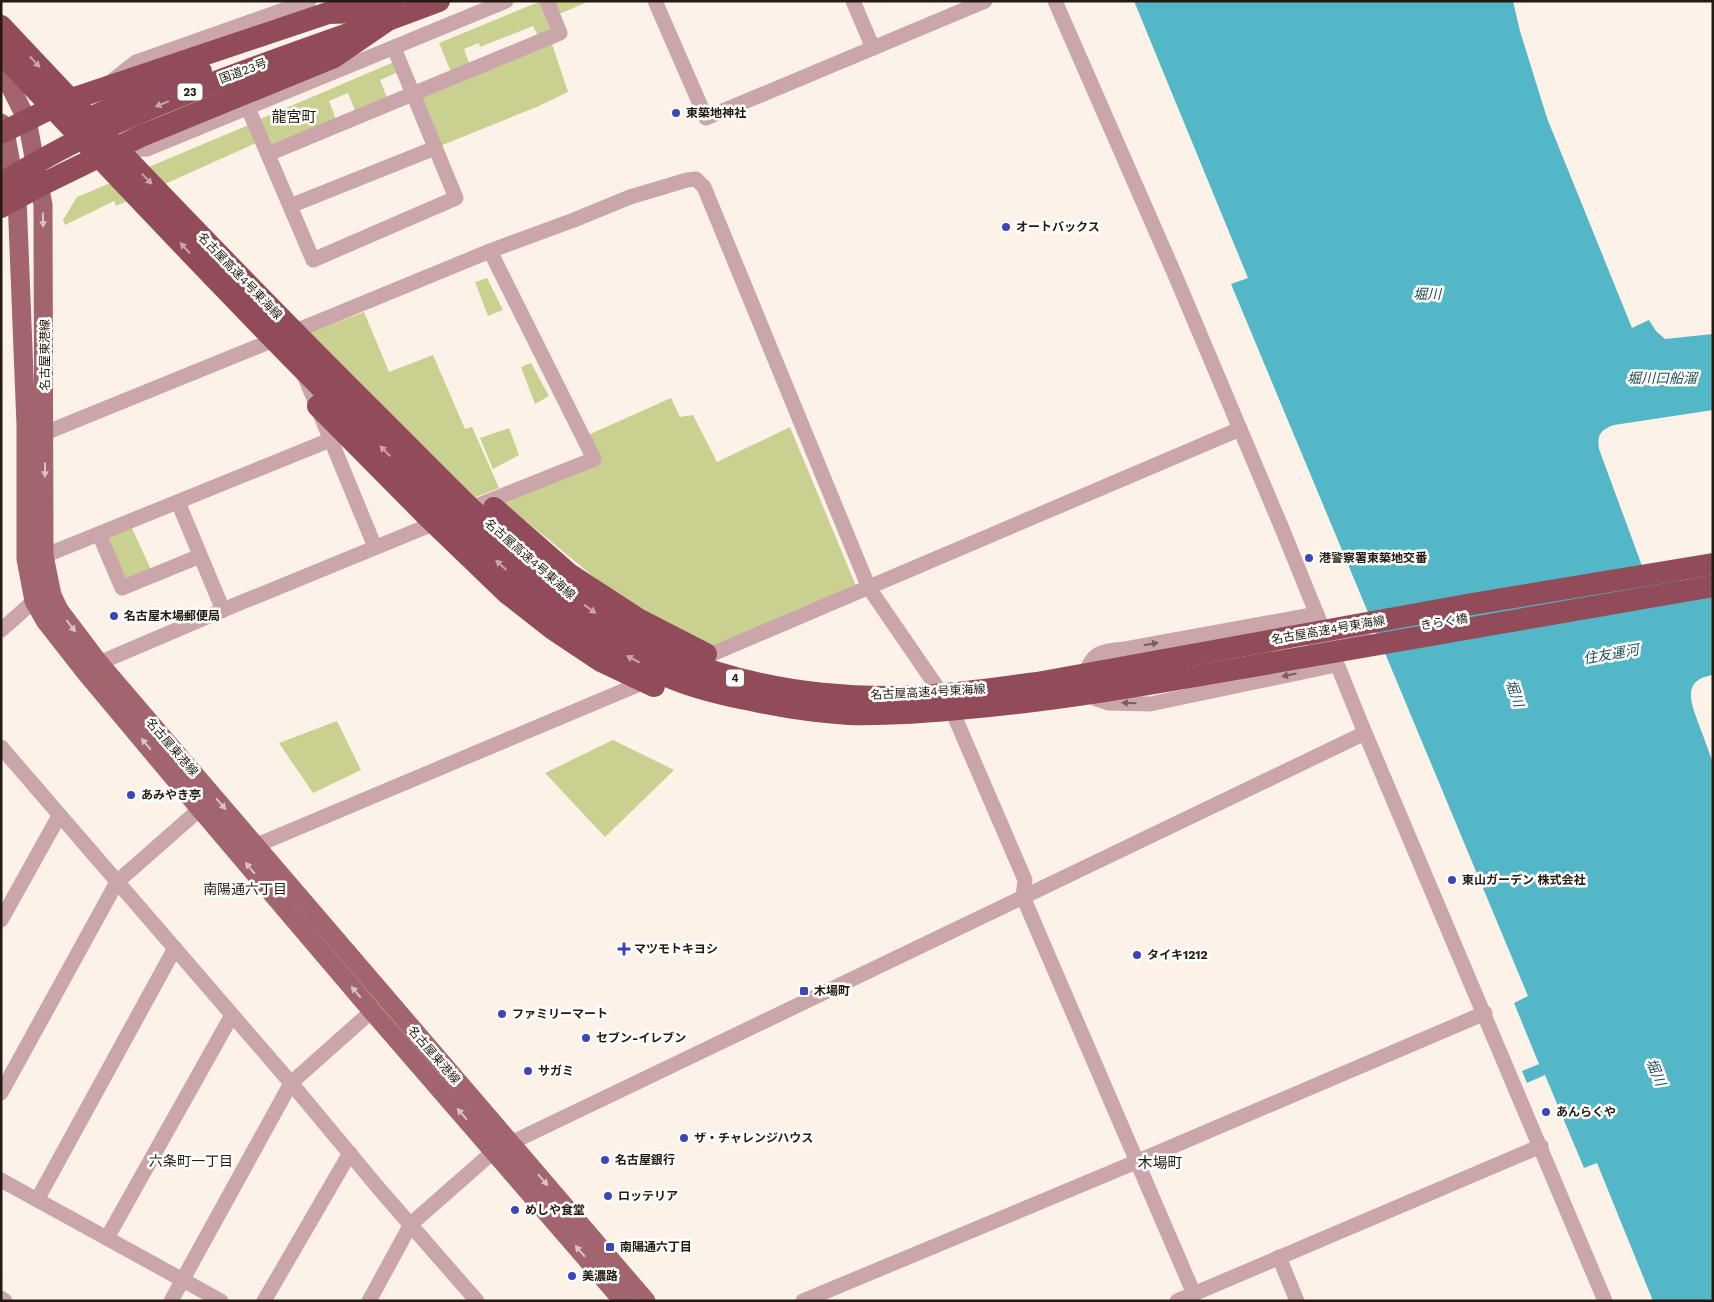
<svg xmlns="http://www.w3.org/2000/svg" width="1714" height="1302" font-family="'Work Sans','Noto Sans JP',sans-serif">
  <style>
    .green { fill: #cad08f }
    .water { fill: #53b7c7 }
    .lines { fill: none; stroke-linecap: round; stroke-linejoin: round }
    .minor { stroke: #caa6ab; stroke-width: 15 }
    .major { stroke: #a2646e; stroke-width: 19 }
    .highway { stroke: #924c59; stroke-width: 22 }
    .minor-bridge { stroke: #caa6ab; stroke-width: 15 }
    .highway-bridge { stroke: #924c59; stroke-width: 22 }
    .oneway { fill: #c8a6ac }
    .oneway2 { fill: #dac1c5 }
    .oneway3 { fill: #76605e }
    .poi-dot { fill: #3c45b9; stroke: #fff; stroke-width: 2 }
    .labels { text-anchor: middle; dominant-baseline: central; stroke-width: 5; stroke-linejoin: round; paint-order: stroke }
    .shield { fill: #fff; stroke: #655f58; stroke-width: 1 }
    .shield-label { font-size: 11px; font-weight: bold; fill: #231a10 }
    .street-label { font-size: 12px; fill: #231a10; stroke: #fff }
    .poi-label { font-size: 12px; font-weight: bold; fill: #231a10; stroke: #fff; text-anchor: start }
    .water-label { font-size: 14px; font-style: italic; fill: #234f57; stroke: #fff }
    .neighbourhood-label { font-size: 14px; fill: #231a10; stroke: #fff }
    .quarter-label { font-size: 15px; fill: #231a10; stroke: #fff }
  </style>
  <rect width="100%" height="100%" fill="#fcf2e8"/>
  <g class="green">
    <path d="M 541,1 L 553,27 L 539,38 L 533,26 L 480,47 L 479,43 L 464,49 L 470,66 L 452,74 L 439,43 Z"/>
    <path d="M 554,1 L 590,1 L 559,14 Z"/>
    <path d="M 552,44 L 568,92 L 539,106 L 440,146 L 418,98 Z"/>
    <path d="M 394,62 L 398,72 L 380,80 L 388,100 L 356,113 L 348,93 L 329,101 L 337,122 L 274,148 L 258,120 Z"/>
    <path d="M 251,124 L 258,142 L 116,206 L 114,201 L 65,225 L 63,220 L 77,197 Z"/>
    <path d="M 487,278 L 503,310 L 488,316 L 475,282 Z"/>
    <path d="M 364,312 L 389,372 L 433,355 L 465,429 L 472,427 L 499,488 L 428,516 L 301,336 Z"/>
    <path d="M 531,363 L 549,396 L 535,404 L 521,367 Z"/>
    <path d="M 671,398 L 680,417 L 693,415 L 717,462 L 790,427 L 856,586 L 709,652 L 633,609 L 498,498 L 597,460 L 588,435 Z"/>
    <path d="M 509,428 L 519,455 L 493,469 L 480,438 Z"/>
    <path d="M 131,526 L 152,572 L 123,586 L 102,537 Z"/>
    <path d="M 337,721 L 361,770 L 313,793 L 279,743 Z"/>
    <path d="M 613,740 L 674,770 L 605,837 L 545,773 Z"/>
  </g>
  <path class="water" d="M 1134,1 L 1513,1 L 1520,31 L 1547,118 L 1632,328 L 1649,320 L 1656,331 L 1665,339 L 1713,334 L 1713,410 L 1614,425 C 1600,430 1597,435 1599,449 L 1645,574 L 1713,589 L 1713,675 C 1681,680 1691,703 1699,725 C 1704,737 1708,750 1713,763 L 1713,1301 L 1653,1301 L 1597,1163 L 1584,1168 L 1545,1075 L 1527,1083 L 1522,1071 L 1539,1064 L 1514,1003 L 1528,996 L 1231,284 L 1248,278 Z"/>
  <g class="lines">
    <g class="minor">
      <path d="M 655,1 L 706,118 L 985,1"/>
      <path d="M 853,1 L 873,48"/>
      <path d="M 1055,1 L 1175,275 L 1281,526 L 1365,733 L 1605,1301"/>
      <path d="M 112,81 L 136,62 L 309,1"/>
      <path d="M 248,108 L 313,260 L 456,198 L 394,48"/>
      <path d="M 119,150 L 147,149 L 506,1"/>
      <path d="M 268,154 L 560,33 L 547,1"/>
      <path d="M 290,206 L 435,148"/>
      <path d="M 304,375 L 375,547"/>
      <path d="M 45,433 L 254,348 L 490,251 L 574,220 L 630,197 L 687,180 L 696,179 L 704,187 L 869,588 L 950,706 L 1025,880 L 1023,897 L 1194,1294"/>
      <path d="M 178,502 L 223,610"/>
      <path d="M 464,511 L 594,459 L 490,251"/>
      <path d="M 99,534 L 122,588 L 200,556"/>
      <path d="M 44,556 L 330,440"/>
      <path d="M 1,630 L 34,601 L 43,598"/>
      <path d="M 698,660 L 1240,429"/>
      <path d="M 92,669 L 99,663 L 223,610 L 440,521"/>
      <path d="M 1083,678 C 1094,651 1098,652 1125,649 L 1317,614"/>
      <path d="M 1093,692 L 1096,699 L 1108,703 L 1150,704 L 1336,665"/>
      <path d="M 1,747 L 291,1083 L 381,1191 L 477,1301"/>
      <path d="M 257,845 L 649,680"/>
      <path d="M 1,920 L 59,816"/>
      <path d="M 1,1093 L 117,882 L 200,809"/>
      <path d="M 1,1180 L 221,1301"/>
      <path d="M 37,1200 L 175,948"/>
      <path d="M 107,1238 L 232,1015"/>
      <path d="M 1279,1257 L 1297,1301"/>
      <path d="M 1,1298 L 5,1301"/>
      <path d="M 171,1301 L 291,1083 L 372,1011"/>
      <path d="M 264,1301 L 350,1153"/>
      <path d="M 369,1301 L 411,1224 L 494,1151 L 1365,733"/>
      <path d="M 803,1301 L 1136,1162 L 1485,1013"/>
      <path d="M 1177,1301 L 1541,1146"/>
    </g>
    <g class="major">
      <path d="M 1,68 L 27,120 L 43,205 L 44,556 L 52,595 L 59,610 L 99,663 L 646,1301"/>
      <path d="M 1,123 L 5,131 L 17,197 L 26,425 L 26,559 L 34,601 L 46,622 L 86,673 L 200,809 L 372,1011 L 623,1301"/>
    </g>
    <g class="highway">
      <path d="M 1,133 L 66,101 L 328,13 L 363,12 L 392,1"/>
      <path d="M 1,207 L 39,186 L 141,136 L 334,57 L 388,20 L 439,1"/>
    </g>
    <path class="minor-bridge" d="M 1315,644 L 1362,636"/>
    <g class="highway-bridge">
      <path d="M 1,26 C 126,159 252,291 381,419 C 469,506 558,606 672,656 C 740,685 815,697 888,697 C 938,697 988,689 1037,683 L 1472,604 L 1713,564"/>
      <path d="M 1,53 C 126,185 251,319 380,446 C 470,535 556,630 674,679 C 699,689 725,695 751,700 C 783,707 816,712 849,714 C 889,715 928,712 968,708 C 1073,699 1178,679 1282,661 C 1426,636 1569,611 1713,586"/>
      <path d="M 77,124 L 144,93 L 201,71"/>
      <path d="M 1,183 C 24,170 47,156 71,144 C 173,94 281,58 388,20"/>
      <path d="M 318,406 L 425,514 L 507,593 L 553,629 L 601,661 L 654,686"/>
      <path d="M 494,508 L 569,574 L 638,619 L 706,654"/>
    </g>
  </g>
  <defs><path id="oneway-solid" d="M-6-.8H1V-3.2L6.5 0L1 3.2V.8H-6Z" transform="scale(1.25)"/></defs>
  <g class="oneway">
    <use href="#oneway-solid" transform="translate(35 62) rotate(47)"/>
    <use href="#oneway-solid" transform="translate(162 104) rotate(158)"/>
    <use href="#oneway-solid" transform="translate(147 179) rotate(46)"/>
    <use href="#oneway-solid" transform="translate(185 248) rotate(-133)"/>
    <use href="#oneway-solid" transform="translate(385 451) rotate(-135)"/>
    <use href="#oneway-solid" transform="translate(501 565) rotate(-137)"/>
    <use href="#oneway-solid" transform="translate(590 609) rotate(36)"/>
    <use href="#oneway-solid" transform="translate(633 659) rotate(-152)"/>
  </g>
  <g class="oneway2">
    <use href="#oneway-solid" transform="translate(43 220) rotate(89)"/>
    <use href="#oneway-solid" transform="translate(45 470) rotate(90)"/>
    <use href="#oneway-solid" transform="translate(71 626) rotate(52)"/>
    <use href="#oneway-solid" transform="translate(146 744) rotate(-130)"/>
    <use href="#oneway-solid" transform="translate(221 804) rotate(49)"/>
    <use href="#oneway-solid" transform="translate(250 868) rotate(-130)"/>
    <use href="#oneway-solid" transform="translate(356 992) rotate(-130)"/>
    <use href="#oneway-solid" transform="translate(462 1114) rotate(-131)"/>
    <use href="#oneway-solid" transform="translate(543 1180) rotate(49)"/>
    <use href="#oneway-solid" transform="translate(580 1251) rotate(-131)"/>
  </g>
  <g class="oneway3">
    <use href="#oneway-solid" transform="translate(1151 644) rotate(-10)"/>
    <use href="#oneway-solid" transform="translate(1289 675) rotate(168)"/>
    <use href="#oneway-solid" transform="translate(1129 703) rotate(-178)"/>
  </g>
  <g class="poi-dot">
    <circle cx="676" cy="113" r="5"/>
    <circle cx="1006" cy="227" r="5"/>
    <circle cx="1309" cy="558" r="5"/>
    <circle cx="114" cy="616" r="5"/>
    <circle cx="131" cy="795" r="5"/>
    <circle cx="1452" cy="880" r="5"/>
    <path d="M621.5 941.5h5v5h5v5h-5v5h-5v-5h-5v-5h5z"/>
    <circle cx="1137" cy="955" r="5"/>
    <rect x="799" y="986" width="10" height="10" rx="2.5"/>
    <circle cx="502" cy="1014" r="5"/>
    <circle cx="586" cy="1038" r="5"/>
    <circle cx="528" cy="1071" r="5"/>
    <circle cx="1546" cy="1112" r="5"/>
    <circle cx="684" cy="1138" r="5"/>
    <circle cx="605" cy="1160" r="5"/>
    <circle cx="608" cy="1196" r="5"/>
    <circle cx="515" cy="1210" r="5"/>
    <rect x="605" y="1242" width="10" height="10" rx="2.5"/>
    <circle cx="572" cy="1276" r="5"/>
  </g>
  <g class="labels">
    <g class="shield">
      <rect x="177.5" y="83.5" width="25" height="17" rx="4"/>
      <rect x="726" y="669.5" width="18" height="17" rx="4"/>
    </g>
    <g class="shield-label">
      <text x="190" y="92">23</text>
      <text x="735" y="678">4</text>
    </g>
    <g class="street-label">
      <text transform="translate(243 71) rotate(-20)">国道23号</text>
      <text transform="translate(240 276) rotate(46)">名古屋高速4号東海線</text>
      <text transform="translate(45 355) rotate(-90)">名古屋東港線</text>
      <text transform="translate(530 559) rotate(41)">名古屋高速4号東海線</text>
      <text transform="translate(1444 622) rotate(-9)">きらく橋</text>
      <text transform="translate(1328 630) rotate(-10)">名古屋高速4号東海線</text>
      <text transform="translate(928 692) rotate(-3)">名古屋高速4号東海線</text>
      <text transform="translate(172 747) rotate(49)">名古屋東港線</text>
      <text transform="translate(434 1055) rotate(49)">名古屋東港線</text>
    </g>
    <g class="poi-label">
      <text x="686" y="113">東築地神社</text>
      <text x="1016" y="227">オートバックス</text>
      <text x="1319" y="558">港警察署東築地交番</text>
      <text x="124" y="616">名古屋木場郵便局</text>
      <text x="141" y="795">あみやき亭</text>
      <text x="1462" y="880">東山ガーデン 株式会社</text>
      <text x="634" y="949">マツモトキヨシ</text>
      <text x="1147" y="955">タイキ1212</text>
      <text x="814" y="991">木場町</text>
      <text x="512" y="1014">ファミリーマート</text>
      <text x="596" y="1038">セブン-イレブン</text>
      <text x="538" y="1071">サガミ</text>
      <text x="1556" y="1112">あんらくや</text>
      <text x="694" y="1138">ザ・チャレンジハウス</text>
      <text x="615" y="1160">名古屋銀行</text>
      <text x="618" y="1196">ロッテリア</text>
      <text x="525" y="1210">めしや食堂</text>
      <text x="620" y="1247">南陽通六丁目</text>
      <text x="582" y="1276">美濃路</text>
    </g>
    <g class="water-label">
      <text x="1427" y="294">堀川</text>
      <text x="1662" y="378">堀川口船溜</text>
      <text transform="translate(1611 654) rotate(-10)">住友運河</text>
      <text transform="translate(1515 693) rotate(71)">堀川</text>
      <text transform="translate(1656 1072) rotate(67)">堀川</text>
    </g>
    <g class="neighbourhood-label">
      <text x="245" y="889">南陽通六丁目</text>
      <text x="191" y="1161">六条町一丁目</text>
    </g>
    <g class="quarter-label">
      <text x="294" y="117">龍宮町</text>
      <text x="1160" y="1163">木場町</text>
    </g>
  </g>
  <rect width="1714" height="1302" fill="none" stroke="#231a10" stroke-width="5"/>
</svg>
